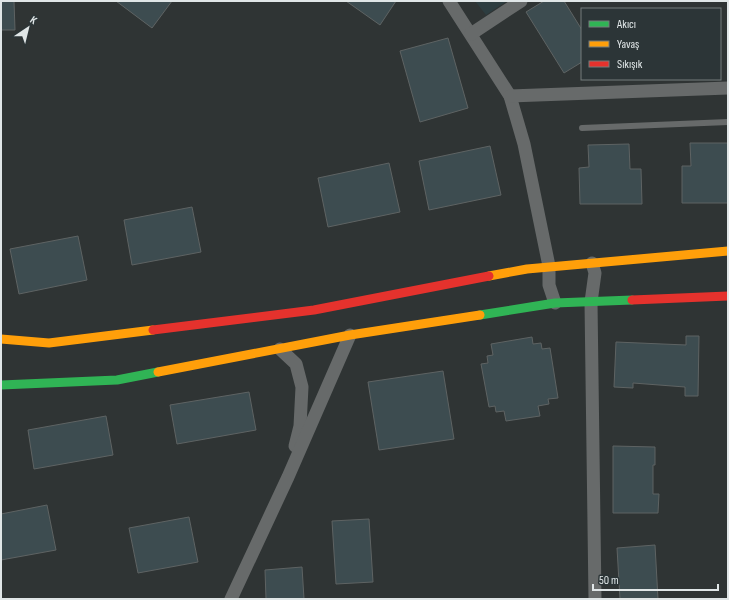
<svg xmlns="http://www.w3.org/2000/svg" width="729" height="600" font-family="'Sofia Sans Condensed',sans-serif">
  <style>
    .built { fill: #2d3d40 }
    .building { fill: #3d4c50; stroke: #5e6363 }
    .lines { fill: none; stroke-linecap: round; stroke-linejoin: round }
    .lane { stroke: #676a6a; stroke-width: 6 }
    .street { stroke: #676a6a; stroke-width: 13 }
    .fast { stroke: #30b455; stroke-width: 9 }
    .slow { stroke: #ff9f0a; stroke-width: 9 }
    .jam { stroke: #e5322d; stroke-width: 9 }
  </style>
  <rect width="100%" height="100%" fill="#2f3434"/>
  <path class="built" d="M 475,1 L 507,1 L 486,15 Z"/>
  <g class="building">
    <path d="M 1,1 L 14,1 L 15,30 L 1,30 Z"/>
    <path d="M 116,1 L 172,1 L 152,28 Z"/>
    <path d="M 346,1 L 396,1 L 380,25 Z"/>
    <path d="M 544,1 L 564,1 L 582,30 L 582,62 L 564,73 L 526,12 Z"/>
    <path d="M 448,38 L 468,108 L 420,122 L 400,51 Z"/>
    <path d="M 690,143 L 728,143 L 728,203 L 682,203 L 682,166 L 691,166 Z"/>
    <path d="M 629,144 L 630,169 L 641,169 L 642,204 L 580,204 L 579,168 L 589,167 L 588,145 Z"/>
    <path d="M 490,146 L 501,195 L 429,210 L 419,161 Z"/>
    <path d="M 389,163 L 400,212 L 328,227 L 318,178 Z"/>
    <path d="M 192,207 L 201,252 L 132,265 L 124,220 Z"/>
    <path d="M 78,236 L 87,280 L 19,294 L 10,249 Z"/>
    <path d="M 686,336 L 699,336 L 698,396 L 685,396 L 685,387 L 633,383 L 633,388 L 614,387 L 616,342 L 686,345 Z"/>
    <path d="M 532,337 L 533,344 L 541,343 L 542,349 L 550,348 L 558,398 L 548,399 L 549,404 L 538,406 L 540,416 L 506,421 L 504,411 L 496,412 L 495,406 L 489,407 L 481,364 L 488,363 L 487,356 L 493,355 L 491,344 Z"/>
    <path d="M 443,371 L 454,439 L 379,450 L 368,382 Z"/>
    <path d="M 249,392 L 256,430 L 177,444 L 170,405 Z"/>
    <path d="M 106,416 L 113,455 L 34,469 L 28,430 Z"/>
    <path d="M 613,446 L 655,447 L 655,465 L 653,465 L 653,494 L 659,494 L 658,513 L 613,513 Z"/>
    <path d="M 47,505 L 56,550 L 1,560 L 1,514 Z"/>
    <path d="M 189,517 L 198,562 L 138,573 L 129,528 Z"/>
    <path d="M 369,519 L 373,582 L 336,584 L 332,521 Z"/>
    <path d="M 655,545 L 658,599 L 620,599 L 617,548 Z"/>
    <path d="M 302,567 L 304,599 L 266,599 L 265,570 Z"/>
  </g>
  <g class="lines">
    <path class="lane" d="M 582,128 L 728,122"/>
    <g class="street">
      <path d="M 449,1 L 510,96 L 524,144 L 549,266 L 549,285 L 555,303"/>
      <path d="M 471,34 L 521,1"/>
      <path d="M 510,96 L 728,88"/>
      <path d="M 592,263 L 595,273 L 591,302 L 595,599"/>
      <path d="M 280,349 L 296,364 L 302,387 L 300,426 L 295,446"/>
      <path d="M 231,599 L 288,477 L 350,335"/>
    </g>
    <g class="fast">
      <path d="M 480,315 L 555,303 L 632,300"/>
      <path d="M 1,385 L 117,380 L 158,372"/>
    </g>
    <g class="slow">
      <path d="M 489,276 L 527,269 L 728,251"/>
      <path d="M 1,339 L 49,343 L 153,330"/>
      <path d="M 158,372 L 350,335 L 480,315"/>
    </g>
    <g class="jam">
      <path d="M 632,300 L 728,296"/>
      <path d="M 153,330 L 314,310 L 489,276"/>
    </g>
  </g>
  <rect width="729" height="600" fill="none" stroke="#e0e6e7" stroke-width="4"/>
  <rect x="581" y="8" width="140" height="72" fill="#2c3537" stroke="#747c7d"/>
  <rect x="589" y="21" width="20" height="6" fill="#30b455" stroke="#747c7d"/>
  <text x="617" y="28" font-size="12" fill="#e0e6e7">Akıcı</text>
  <rect x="589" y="41" width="20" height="6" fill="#ff9f0a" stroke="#747c7d"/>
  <text x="617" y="48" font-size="12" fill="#e0e6e7">Yavaş</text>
  <rect x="589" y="61" width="20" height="6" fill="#e5322d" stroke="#747c7d"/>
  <text x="617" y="68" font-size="12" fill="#e0e6e7">Sıkışık</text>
  <g transform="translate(28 28) rotate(35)" stroke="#2c3537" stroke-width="3" paint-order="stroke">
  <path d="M0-3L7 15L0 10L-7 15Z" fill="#e0e6e7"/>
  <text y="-6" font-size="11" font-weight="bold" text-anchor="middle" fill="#e0e6e7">K</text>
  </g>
  <path d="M593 584v6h125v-6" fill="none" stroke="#e0e6e7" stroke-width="2"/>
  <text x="599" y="584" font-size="12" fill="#e0e6e7" stroke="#2c3537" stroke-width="3" paint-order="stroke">50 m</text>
</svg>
